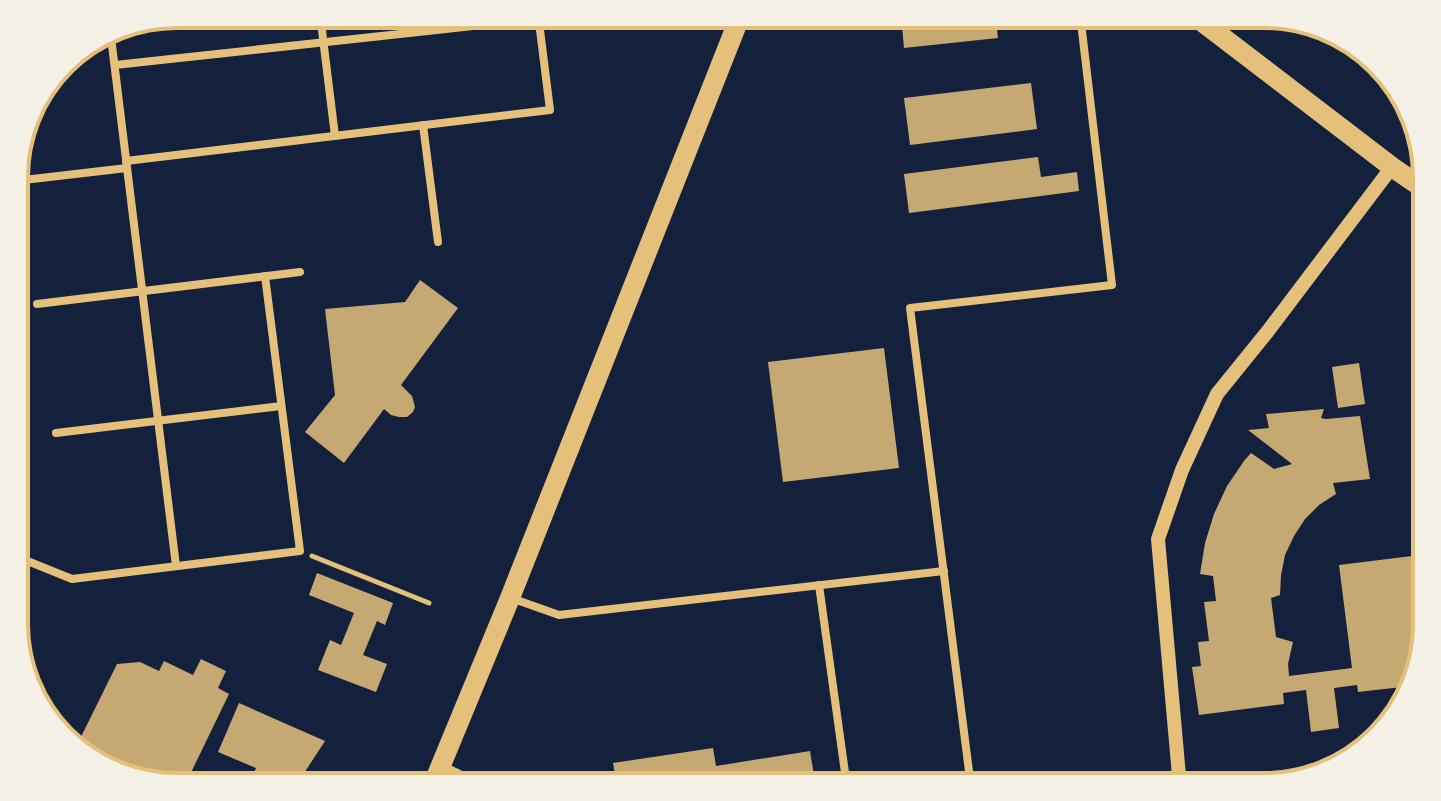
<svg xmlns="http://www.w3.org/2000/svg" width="1441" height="801" font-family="Rubik,sans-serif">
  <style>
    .building { fill: #c6a872 }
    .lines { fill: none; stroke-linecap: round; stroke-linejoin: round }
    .path { stroke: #e5c07b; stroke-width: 5 }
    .service { stroke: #e5c07b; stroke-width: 6 }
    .minor { stroke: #e5c07b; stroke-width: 8 }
    .tertiary { stroke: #e5c07b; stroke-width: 14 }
    .primary { stroke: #e5c07b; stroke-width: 20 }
    .trunk { stroke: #e5c07b; stroke-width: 20 }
    .rim { fill: none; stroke: #e5c07b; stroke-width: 4 }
  </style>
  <rect width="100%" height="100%" fill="#14213d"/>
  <g class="building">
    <path d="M 901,14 L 995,14 L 998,38 L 904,48 Z"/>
    <path d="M 1031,83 L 1037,129 L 910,145 L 904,98 Z"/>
    <path d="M 1038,157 L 1041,177 L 1077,172 L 1079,191 L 909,213 L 904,174 Z"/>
    <path d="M 420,280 L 458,308 L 401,385 L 412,396 L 415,407 L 413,412 L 407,417 L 399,417 L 391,415 L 384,409 L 344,463 L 305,432 L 335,395 L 325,309 L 405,302 Z"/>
    <path d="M 884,348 L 899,468 L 783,482 L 768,362 Z"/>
    <path d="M 1359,363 L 1365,404 L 1338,408 L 1332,367 Z"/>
    <path d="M 1324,409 L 1321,418 L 1326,419 L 1360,416 L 1370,479 L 1333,483 L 1336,494 L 1319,505 L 1305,519 L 1294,536 L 1285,555 L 1281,575 L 1280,595 L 1271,598 L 1276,637 L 1293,642 L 1288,664 L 1289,676 L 1352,668 L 1339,565 L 1420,555 L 1427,602 L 1427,634 L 1411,686 L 1358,692 L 1357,685 L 1334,688 L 1339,728 L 1311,732 L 1306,690 L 1283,693 L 1284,704 L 1199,715 L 1192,667 L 1201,666 L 1198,642 L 1209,641 L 1204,602 L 1216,601 L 1213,576 L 1200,574 L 1205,543 L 1214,514 L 1227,486 L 1244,461 L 1251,453 L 1274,469 L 1292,464 L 1248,430 L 1269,428 L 1266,414 Z"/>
    <path d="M 317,573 L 393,603 L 385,625 L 377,621 L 363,655 L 387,664 L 376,692 L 318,670 L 330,640 L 341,645 L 354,613 L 309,595 Z"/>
    <path d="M 201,659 L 226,671 L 218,688 L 229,694 L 184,787 L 177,787 L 96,765 L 76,747 L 117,664 L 140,662 L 159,671 L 164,661 L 193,675 Z"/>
    <path d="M 239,703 L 325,741 L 295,787 L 248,787 L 256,768 L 218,752 Z"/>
    <path d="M 713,748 L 716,766 L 810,751 L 816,787 L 617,787 L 613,763 Z"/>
  </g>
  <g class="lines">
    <path class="path" d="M 312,556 L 429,603"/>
    <path class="service" d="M 445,766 L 489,787"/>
    <g class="minor">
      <path d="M 320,14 L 335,136"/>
      <path d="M 110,29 L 176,566"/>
      <path d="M 115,65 L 538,19"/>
      <path d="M 423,125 L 438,242"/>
      <path d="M 126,161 L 550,110 L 538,14"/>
      <path d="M 15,181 L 127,168"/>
      <path d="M 37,304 L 300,272"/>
      <path d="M 56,433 L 281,406"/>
      <path d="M 15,556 L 72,579 L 300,551 L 265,276"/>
      <path d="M 819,585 L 847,787"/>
      <path d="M 511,598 L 559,615 L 944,571"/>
      <path d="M 971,787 L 910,308 L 1112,285 L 1080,14"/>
      <path d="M 1238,787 L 1302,777"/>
    </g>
    <path class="tertiary" d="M 1180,787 L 1158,539 L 1182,470 L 1217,394 L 1268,331 L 1392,167"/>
    <path class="primary" d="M 1192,14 L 1392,167 L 1427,191"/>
    <path class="trunk" d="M 432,787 L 510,598 L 741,14"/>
  </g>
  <path d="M0 0H1441V801H0ZM177 28H1264A149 149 0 0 1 1413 177V624A149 149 0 0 1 1264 773H177A149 149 0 0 1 28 624V177A149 149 0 0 1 177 28Z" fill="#f6f1e7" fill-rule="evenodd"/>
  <path class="rim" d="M177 28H1264A149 149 0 0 1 1413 177V624A149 149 0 0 1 1264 773H177A149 149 0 0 1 28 624V177A149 149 0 0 1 177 28Z"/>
</svg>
